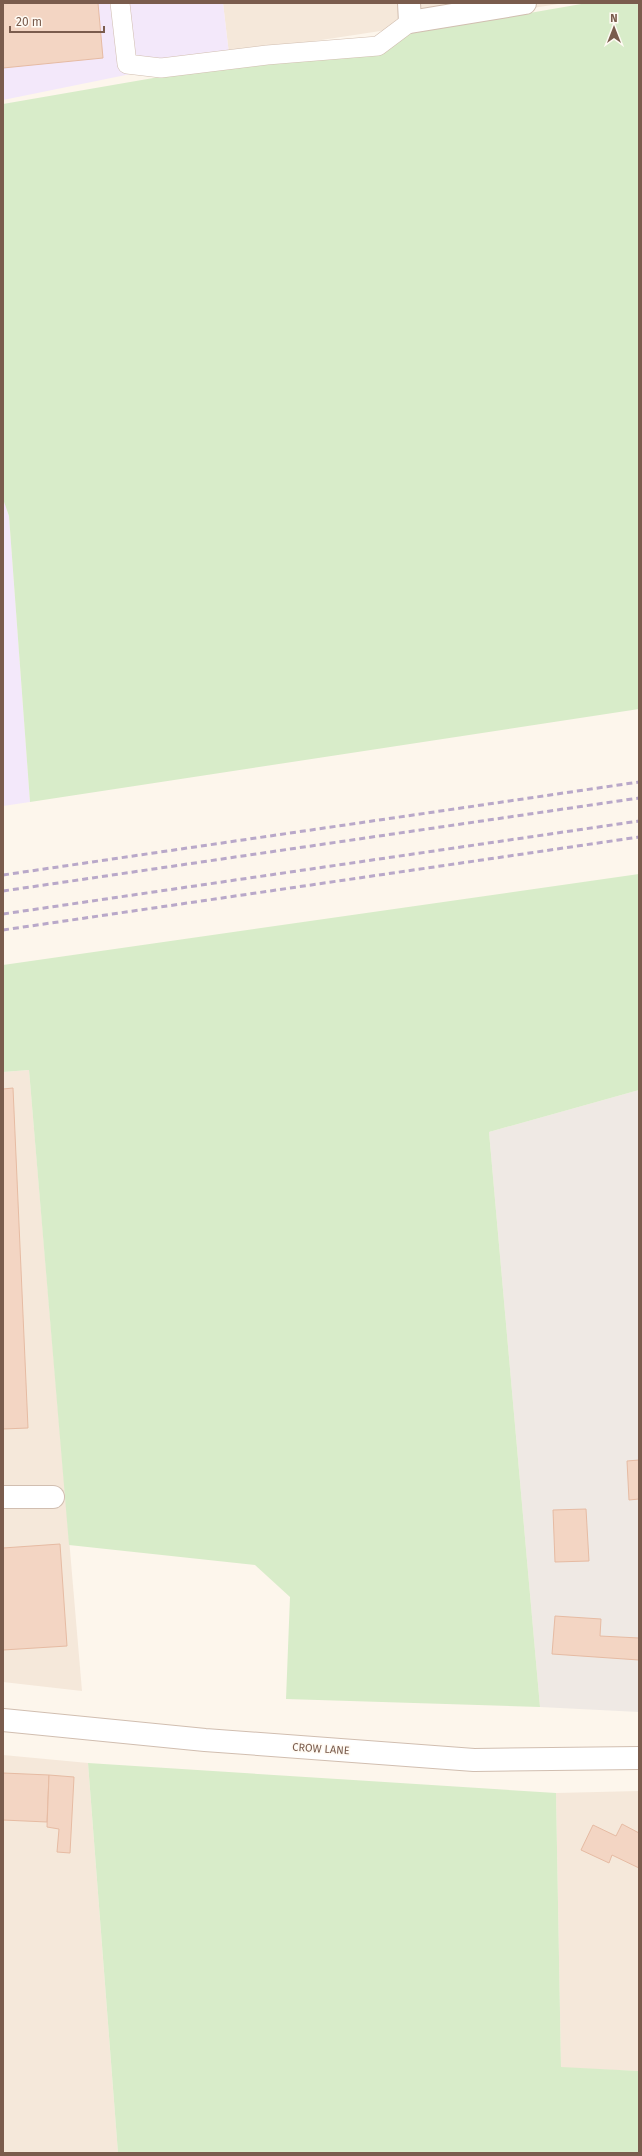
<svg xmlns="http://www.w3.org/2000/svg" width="642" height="2156" font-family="'Fira Sans',sans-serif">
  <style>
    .residential { fill: #f5e8da }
    .industrial { fill: #efe9e4 }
    .education { fill: #f3e8fa }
    .green { fill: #d8ecc9 }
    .building { fill: #f3d5c3; stroke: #e6bba3 }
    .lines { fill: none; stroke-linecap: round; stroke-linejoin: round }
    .service-casing { stroke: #d1beb0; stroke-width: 20 }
    .minor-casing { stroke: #d1beb0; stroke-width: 24 }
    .tertiary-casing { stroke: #d1beb0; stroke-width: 24 }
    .service { stroke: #fff; stroke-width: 19 }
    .minor { stroke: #fff; stroke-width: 22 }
    .tertiary { stroke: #fff; stroke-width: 22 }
    .rail { stroke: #b9a8c9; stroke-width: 3; stroke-dasharray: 6 4; stroke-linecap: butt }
    .labels { text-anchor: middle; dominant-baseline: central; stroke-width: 3; stroke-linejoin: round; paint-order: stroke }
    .street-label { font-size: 11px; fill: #7a5c4d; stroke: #fffaf3 }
  </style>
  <rect width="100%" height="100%" fill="#fdf6ec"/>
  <g class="residential">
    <path d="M 223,3 L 565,3 L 229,54 Z"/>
    <path d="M 29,1070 L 82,1691 L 3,1682 L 3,1072 Z"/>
    <path d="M 3,1755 L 88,1763 L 118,2153 L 3,2153 Z"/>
    <path d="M 639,1791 L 639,2071 L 561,2068 L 556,1793 Z"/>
  </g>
  <path class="industrial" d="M 639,1090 L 639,1712 L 540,1707 L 489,1132 Z"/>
  <g class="education">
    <path d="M 3,3 L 223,3 L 229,54 L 3,100 Z"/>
    <path d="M 3,499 L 9,516 L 30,802 L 3,806 Z"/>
  </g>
  <g class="green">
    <path d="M 587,3 L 639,3 L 639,709 L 30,802 L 9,516 L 3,499 L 3,104 Z"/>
    <path d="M 639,874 L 639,1090 L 489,1132 L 540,1707 L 286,1699 L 290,1597 L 255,1565 L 69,1545 L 29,1070 L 3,1072 L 3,965 Z"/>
    <path d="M 88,1763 L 556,1793 L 561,2067 L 639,2071 L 639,2153 L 118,2153 Z"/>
  </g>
  <g class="building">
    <path d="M 3,3 L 98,3 L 103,58 L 3,68 Z"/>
    <path d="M 13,1088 L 28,1428 L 3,1429 L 3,1089 Z"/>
    <path d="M 639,1460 L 639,1499 L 629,1500 L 627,1461 Z"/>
    <path d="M 586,1509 L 589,1561 L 555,1562 L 553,1510 Z"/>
    <path d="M 60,1544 L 67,1646 L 3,1650 L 3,1548 Z"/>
    <path d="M 555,1616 L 601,1619 L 600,1636 L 639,1638 L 639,1660 L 552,1654 Z"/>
    <path d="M 3,1773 L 49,1775 L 47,1822 L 3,1820 Z"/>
    <path d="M 49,1775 L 74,1777 L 70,1853 L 57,1852 L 59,1829 L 47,1827 Z"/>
    <path d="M 622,1824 L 639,1833 L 639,1868 L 612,1855 L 609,1863 L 581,1850 L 593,1825 L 616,1836 Z"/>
  </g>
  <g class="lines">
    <g class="service-casing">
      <path id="service" d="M 120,3 L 127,64 L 161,68 L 267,55 L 378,46 L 410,22"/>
    </g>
    <g class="minor-casing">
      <g id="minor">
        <path d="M 409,3 L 410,22 L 525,3"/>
        <path d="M 3,1497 L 53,1497"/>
      </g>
    </g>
    <g class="tertiary-casing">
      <path id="tertiary" d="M 3,1720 L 205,1740 L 474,1760 L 639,1758"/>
    </g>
    <use href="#service" class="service"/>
    <use href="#minor" class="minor"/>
    <use href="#tertiary" class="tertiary"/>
    <g class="rail">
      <path d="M 3,875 L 639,782"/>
      <path d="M 3,891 L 639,798"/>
      <path d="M 3,914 L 639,821"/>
      <path d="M 3,930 L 639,837"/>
    </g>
  </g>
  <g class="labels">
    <g class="street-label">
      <text transform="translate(321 1749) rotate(4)">CROW LANE</text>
    </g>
  </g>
  <rect width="642" height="2156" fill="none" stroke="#7a5c4d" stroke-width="8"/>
  <g transform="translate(614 28)" stroke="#fffaf3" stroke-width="3" paint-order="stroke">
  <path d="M0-3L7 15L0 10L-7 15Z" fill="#7a5c4d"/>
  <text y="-6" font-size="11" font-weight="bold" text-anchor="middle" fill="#7a5c4d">N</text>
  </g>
  <path d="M10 26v6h94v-6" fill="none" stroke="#7a5c4d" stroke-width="2"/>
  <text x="16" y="26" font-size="12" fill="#7a5c4d" stroke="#fffaf3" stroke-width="3" paint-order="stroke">20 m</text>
</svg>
